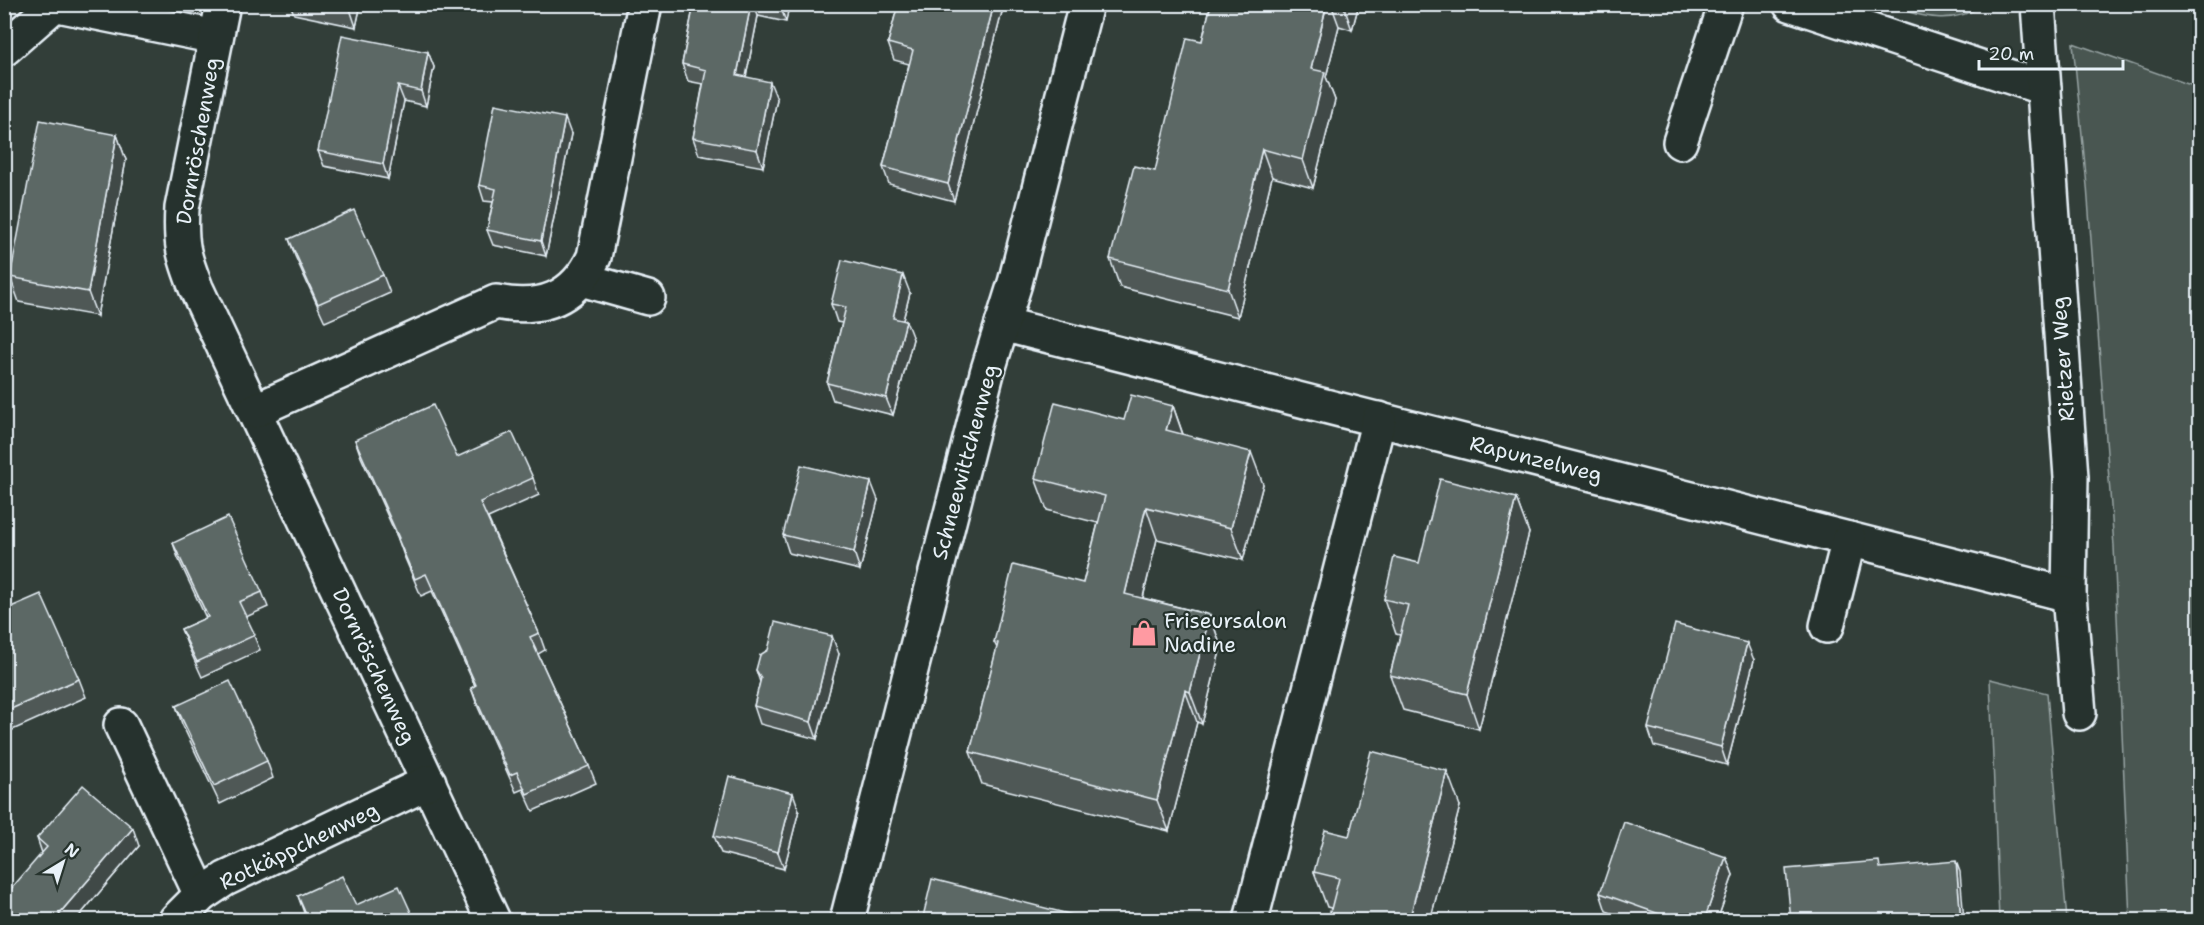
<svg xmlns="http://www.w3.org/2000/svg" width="2204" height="925" font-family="'Shantell Sans',sans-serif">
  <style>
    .green { fill: #495651; stroke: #98a4a4; stroke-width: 1.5 }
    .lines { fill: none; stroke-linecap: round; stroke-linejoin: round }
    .minor-casing { stroke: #e8f1f8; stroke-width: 38 }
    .minor { stroke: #26332d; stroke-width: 33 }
    .wall { fill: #4f5957; stroke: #e8f1f8; stroke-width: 1.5 }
    .shaded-wall { fill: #404947; stroke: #e8f1f8; stroke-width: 1.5 }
    .building { fill: #5c6865; stroke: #e8f1f8; stroke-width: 1.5 }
    .labels { text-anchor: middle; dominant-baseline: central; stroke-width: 4.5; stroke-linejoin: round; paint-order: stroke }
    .street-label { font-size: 21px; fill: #e8f1f8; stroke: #26332d }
    .poi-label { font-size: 21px; fill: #e8f1f8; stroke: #26332d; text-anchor: start }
  </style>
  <rect width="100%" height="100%" fill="#323e39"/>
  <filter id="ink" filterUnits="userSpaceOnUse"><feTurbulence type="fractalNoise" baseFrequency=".0167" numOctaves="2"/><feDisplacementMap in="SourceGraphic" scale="12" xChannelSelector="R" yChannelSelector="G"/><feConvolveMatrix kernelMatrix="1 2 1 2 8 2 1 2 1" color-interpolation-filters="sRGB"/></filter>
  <g filter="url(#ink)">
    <g class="green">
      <path d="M 1886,5 L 1983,4 L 1983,5 C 1951,27 1920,16 1886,5 Z"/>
      <path d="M 2073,43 L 2199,88 L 2199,920 L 2130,920 L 2114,546 L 2087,186 Z"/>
      <path d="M 1990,679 L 2047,693 L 2067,920 L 1999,920 Z"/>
    </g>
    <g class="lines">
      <g class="minor-casing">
        <g id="minor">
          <path d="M 53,4 L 216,37"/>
          <path d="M 223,4 L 182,208 C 180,243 183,255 196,288 L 493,920"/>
          <path d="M 1790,4 L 2044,88"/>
          <path d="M 2038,4 L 2071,477 L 2069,595 L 2079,713"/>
          <path d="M 4,49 L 53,6"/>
          <path d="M 1680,142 L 1726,4"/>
          <path d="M 581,279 L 648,298"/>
          <path d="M 1002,324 L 2069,595"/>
          <path d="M 254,411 L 496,302 C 541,311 574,299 594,257 L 645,4"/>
          <path d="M 1827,626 L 1849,539"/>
          <path d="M 121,725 L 201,895"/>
          <path d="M 176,920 L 201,895 L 225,879 L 429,782"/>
          <path d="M 847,920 L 987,373 L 1015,283 L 1086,4"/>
          <path d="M 1251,920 L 1379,419"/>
        </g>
      </g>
      <use href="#minor" class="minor"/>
    </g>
    <g class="wall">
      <path d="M 290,4 L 361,4 L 356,27 L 294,14 Z"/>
      <path d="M 694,4 L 789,4 L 786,22 L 758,16 L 746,77 L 777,99 L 763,167 L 699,155 L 693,138 L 703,84 L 688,81 L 682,64 Z"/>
      <path d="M 898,4 L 1004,4 L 954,201 L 889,184 L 883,167 L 909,64 L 894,60 L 888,43 Z"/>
      <path d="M 1211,4 L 1359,4 L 1352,30 L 1339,26 L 1326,77 L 1335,100 L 1313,188 L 1272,177 L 1238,317 L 1120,287 L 1110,259 L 1155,171 L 1202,41 Z"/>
      <path d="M 428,52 L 434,67 L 426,106 L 404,101 L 388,179 L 324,166 L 318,151 Z"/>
      <path d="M 571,134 L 546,256 L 493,245 L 487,230 L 493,202 L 484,201 L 479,185 Z"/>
      <path d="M 117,135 L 126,160 L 97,316 L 19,302 L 10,277 Z"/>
      <path d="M 289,239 L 383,275 L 390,293 L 325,322 L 295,256 Z"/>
      <path d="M 910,293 L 903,320 L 913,339 L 893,415 L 833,400 L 827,383 L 842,323 L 837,322 L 831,304 Z"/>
      <path d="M 1173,406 L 1183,434 L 1263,484 L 1243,560 L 1157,539 L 1143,598 L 1210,615 L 1221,647 L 1202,724 L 1197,722 L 1169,831 L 982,784 L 970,752 L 997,648 L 994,642 L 1083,583 L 1098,523 L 1047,510 L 1035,478 L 1124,420 Z"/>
      <path d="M 355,440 L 457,457 L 533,478 L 539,495 L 488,518 L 539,633 L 545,650 L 538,654 L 589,766 L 596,783 L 533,811 L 523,789 L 516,792 L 477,705 L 471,688 L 475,686 L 432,591 L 421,596 L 404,556 L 398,539 L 361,457 Z"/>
      <path d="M 1516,498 L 1529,533 L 1479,729 L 1403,710 L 1390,675 L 1400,635 L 1396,634 L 1384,599 L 1419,563 Z"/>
      <path d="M 878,500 L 860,570 L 789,553 L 783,535 Z"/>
      <path d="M 173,543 L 262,592 L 268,607 L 246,617 L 260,650 L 202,677 L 187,644 L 181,629 L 206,618 L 178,558 Z"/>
      <path d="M 4,610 L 79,679 L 86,697 L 8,732 L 4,725 Z"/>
      <path d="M 839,654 L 817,739 L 760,724 L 754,706 L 760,682 L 756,670 Z"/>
      <path d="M 1754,660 L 1727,765 L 1654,746 L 1648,728 Z"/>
      <path d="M 176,706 L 267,761 L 273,778 L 220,804 L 182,724 Z"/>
      <path d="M 1460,806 L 1430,921 L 1328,921 L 1331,908 L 1327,907 L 1314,872 L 1349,836 Z"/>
      <path d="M 799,810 L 784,869 L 721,853 L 714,836 Z"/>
      <path d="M 37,838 L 139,846 L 75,921 L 4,921 L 42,853 Z"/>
      <path d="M 1726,857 L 1733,875 L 1717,921 L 1634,921 L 1606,911 L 1600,893 Z"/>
      <path d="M 298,896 L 356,905 L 415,921 L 307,921 Z"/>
    </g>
    <g class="shaded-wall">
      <path d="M 351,4 L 361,4 L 356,27 L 350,9 Z"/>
      <path d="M 751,4 L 754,4 L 758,16 L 743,92 L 737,75 Z"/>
      <path d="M 780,4 L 789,4 L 786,22 L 780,5 Z"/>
      <path d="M 994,4 L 1004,4 L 954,201 L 948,184 Z"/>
      <path d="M 1327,4 L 1331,4 L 1339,26 L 1326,77 L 1335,100 L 1313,188 L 1303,160 L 1311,69 Z"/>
      <path d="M 1343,4 L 1359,4 L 1352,30 Z"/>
      <path d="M 428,52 L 434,67 L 426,106 L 421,91 Z"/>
      <path d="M 770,82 L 777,99 L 763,167 L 757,150 Z"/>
      <path d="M 398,86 L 404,101 L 388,179 L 383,164 Z"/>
      <path d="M 565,118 L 571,134 L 546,256 L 541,241 Z"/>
      <path d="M 117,135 L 126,160 L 97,316 L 88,292 Z"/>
      <path d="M 1262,149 L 1272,177 L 1238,317 L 1228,289 Z"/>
      <path d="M 903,275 L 910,293 L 899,335 L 893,318 Z"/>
      <path d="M 906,321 L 913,339 L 893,415 L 886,398 Z"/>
      <path d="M 1173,406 L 1184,438 L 1166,430 Z"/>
      <path d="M 1251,452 L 1263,484 L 1243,560 L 1231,528 Z"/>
      <path d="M 871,482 L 878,500 L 860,570 L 854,552 Z"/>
      <path d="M 1516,498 L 1529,533 L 1479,729 L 1467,694 Z"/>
      <path d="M 1146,507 L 1157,539 L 1136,626 L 1125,594 Z"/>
      <path d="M 1210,615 L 1221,647 L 1202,724 L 1190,692 Z"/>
      <path d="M 832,636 L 839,654 L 817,739 L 811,722 Z"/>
      <path d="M 1747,643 L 1754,660 L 1727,765 L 1721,747 Z"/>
      <path d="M 1185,690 L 1197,722 L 1169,831 L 1157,800 Z"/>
      <path d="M 1447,771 L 1460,806 L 1430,921 L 1409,921 Z"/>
      <path d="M 793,793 L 799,810 L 784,869 L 778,852 Z"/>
      <path d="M 133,828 L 139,846 L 75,921 L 62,921 L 59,914 Z"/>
      <path d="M 1726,857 L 1733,875 L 1717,921 L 1704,921 Z"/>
      <path d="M 1956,861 L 1960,872 L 1964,921 L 1961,921 Z"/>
    </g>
    <g class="building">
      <path d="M 327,4 L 351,4 L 350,9 Z"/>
      <path d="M 694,4 L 751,4 L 737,75 L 770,82 L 757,150 L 693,138 L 706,70 L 682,64 Z"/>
      <path d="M 898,4 L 994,4 L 948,184 L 883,167 L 913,50 L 888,43 Z"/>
      <path d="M 1211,4 L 1327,4 L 1311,69 L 1325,72 L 1303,160 L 1262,149 L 1228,289 L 1110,259 L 1134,166 L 1155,171 L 1187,38 L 1202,41 Z"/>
      <path d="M 342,35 L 428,52 L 421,91 L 398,86 L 383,164 L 318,151 Z"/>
      <path d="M 495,104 L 565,118 L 541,241 L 487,230 L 496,189 L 479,185 Z"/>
      <path d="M 40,120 L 117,135 L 88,292 L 10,277 Z"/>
      <path d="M 354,210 L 383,275 L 318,304 L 289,239 Z"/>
      <path d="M 842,260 L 903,275 L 893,318 L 906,321 L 886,398 L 827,383 L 846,307 L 831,304 Z"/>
      <path d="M 1131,395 L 1173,406 L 1166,430 L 1251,452 L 1231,528 L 1146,507 L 1125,594 L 1210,615 L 1190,692 L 1185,690 L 1157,800 L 970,752 L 998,643 L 994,642 L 1013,565 L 1083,583 L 1105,496 L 1035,478 L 1055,402 L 1124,420 Z"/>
      <path d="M 433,405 L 457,457 L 512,432 L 533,478 L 480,502 L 539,633 L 530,637 L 589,766 L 527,794 L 517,772 L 510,775 L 471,688 L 476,685 L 426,574 L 415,579 L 398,539 L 399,538 L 355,440 Z"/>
      <path d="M 801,465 L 871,482 L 854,552 L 783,535 Z"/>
      <path d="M 1440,479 L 1516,498 L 1467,694 L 1390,675 L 1408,605 L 1384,599 L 1394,557 L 1419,563 Z"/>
      <path d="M 228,517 L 262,592 L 239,602 L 255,635 L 197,662 L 181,629 L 208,617 L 173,543 Z"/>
      <path d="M 41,594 L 79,679 L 4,712 L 4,610 Z"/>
      <path d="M 775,622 L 832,636 L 811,722 L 754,706 L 761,678 L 756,670 L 760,655 L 768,650 Z"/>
      <path d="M 1675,624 L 1747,643 L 1721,747 L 1648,728 Z"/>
      <path d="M 230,681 L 267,761 L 214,786 L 176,706 Z"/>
      <path d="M 1371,751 L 1447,771 L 1409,921 L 1328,921 L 1339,878 L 1314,872 L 1325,830 L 1349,836 Z"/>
      <path d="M 729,776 L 793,793 L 778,852 L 714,836 Z"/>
      <path d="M 83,785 L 133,828 L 59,914 L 67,921 L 4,921 L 4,897 L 47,847 L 37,838 Z"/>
      <path d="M 1624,822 L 1726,857 L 1704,921 L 1679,921 L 1600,893 Z"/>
      <path d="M 1879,861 L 1880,868 L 1956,861 L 1961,921 L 1791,921 L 1786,869 Z"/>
      <path d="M 342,876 L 356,905 L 399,886 L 415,921 L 309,921 L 298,896 Z"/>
      <path d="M 932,879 L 1096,921 L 922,921 Z"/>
      <path d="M 684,916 L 702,921 L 682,921 Z"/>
    </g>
  </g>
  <defs>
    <g id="shop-bare" transform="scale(2.07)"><path d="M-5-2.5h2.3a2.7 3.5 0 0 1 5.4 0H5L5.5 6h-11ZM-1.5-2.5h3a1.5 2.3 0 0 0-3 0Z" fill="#ff9aa2" stroke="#26332d" stroke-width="2.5" paint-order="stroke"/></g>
  </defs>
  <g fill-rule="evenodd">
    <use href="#shop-bare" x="1144" y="633"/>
  </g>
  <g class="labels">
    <g class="street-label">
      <text transform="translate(198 141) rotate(-80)">Dornröschenweg</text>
      <text transform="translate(2063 359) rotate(-94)">Rietzer Weg</text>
      <text transform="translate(1536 459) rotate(14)">Rapunzelweg</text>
      <text transform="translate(965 462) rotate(-75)">Schneewittchenweg</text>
      <text transform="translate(374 666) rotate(65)">Dornröschenweg</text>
      <text transform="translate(299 846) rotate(-26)">Rotkäppchenweg</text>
    </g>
    <g class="poi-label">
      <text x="1164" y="621">Friseursalon<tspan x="1164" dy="24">Nadine</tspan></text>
    </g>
  </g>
  <rect width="2204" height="925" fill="none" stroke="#26332d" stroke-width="24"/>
  <rect x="12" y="12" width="2180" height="901" fill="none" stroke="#e8f1f8" stroke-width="2" filter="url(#ink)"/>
  <g transform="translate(63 862) rotate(38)" stroke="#26332d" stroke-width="4.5" paint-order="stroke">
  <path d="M0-4.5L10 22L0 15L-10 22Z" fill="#e8f1f8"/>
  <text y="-9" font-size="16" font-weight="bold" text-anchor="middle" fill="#e8f1f8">N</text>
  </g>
  <path d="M1979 60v9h144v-9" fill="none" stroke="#e8f1f8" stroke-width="3"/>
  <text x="1988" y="60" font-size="18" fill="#e8f1f8" stroke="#26332d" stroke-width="4.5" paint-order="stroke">20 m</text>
</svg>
